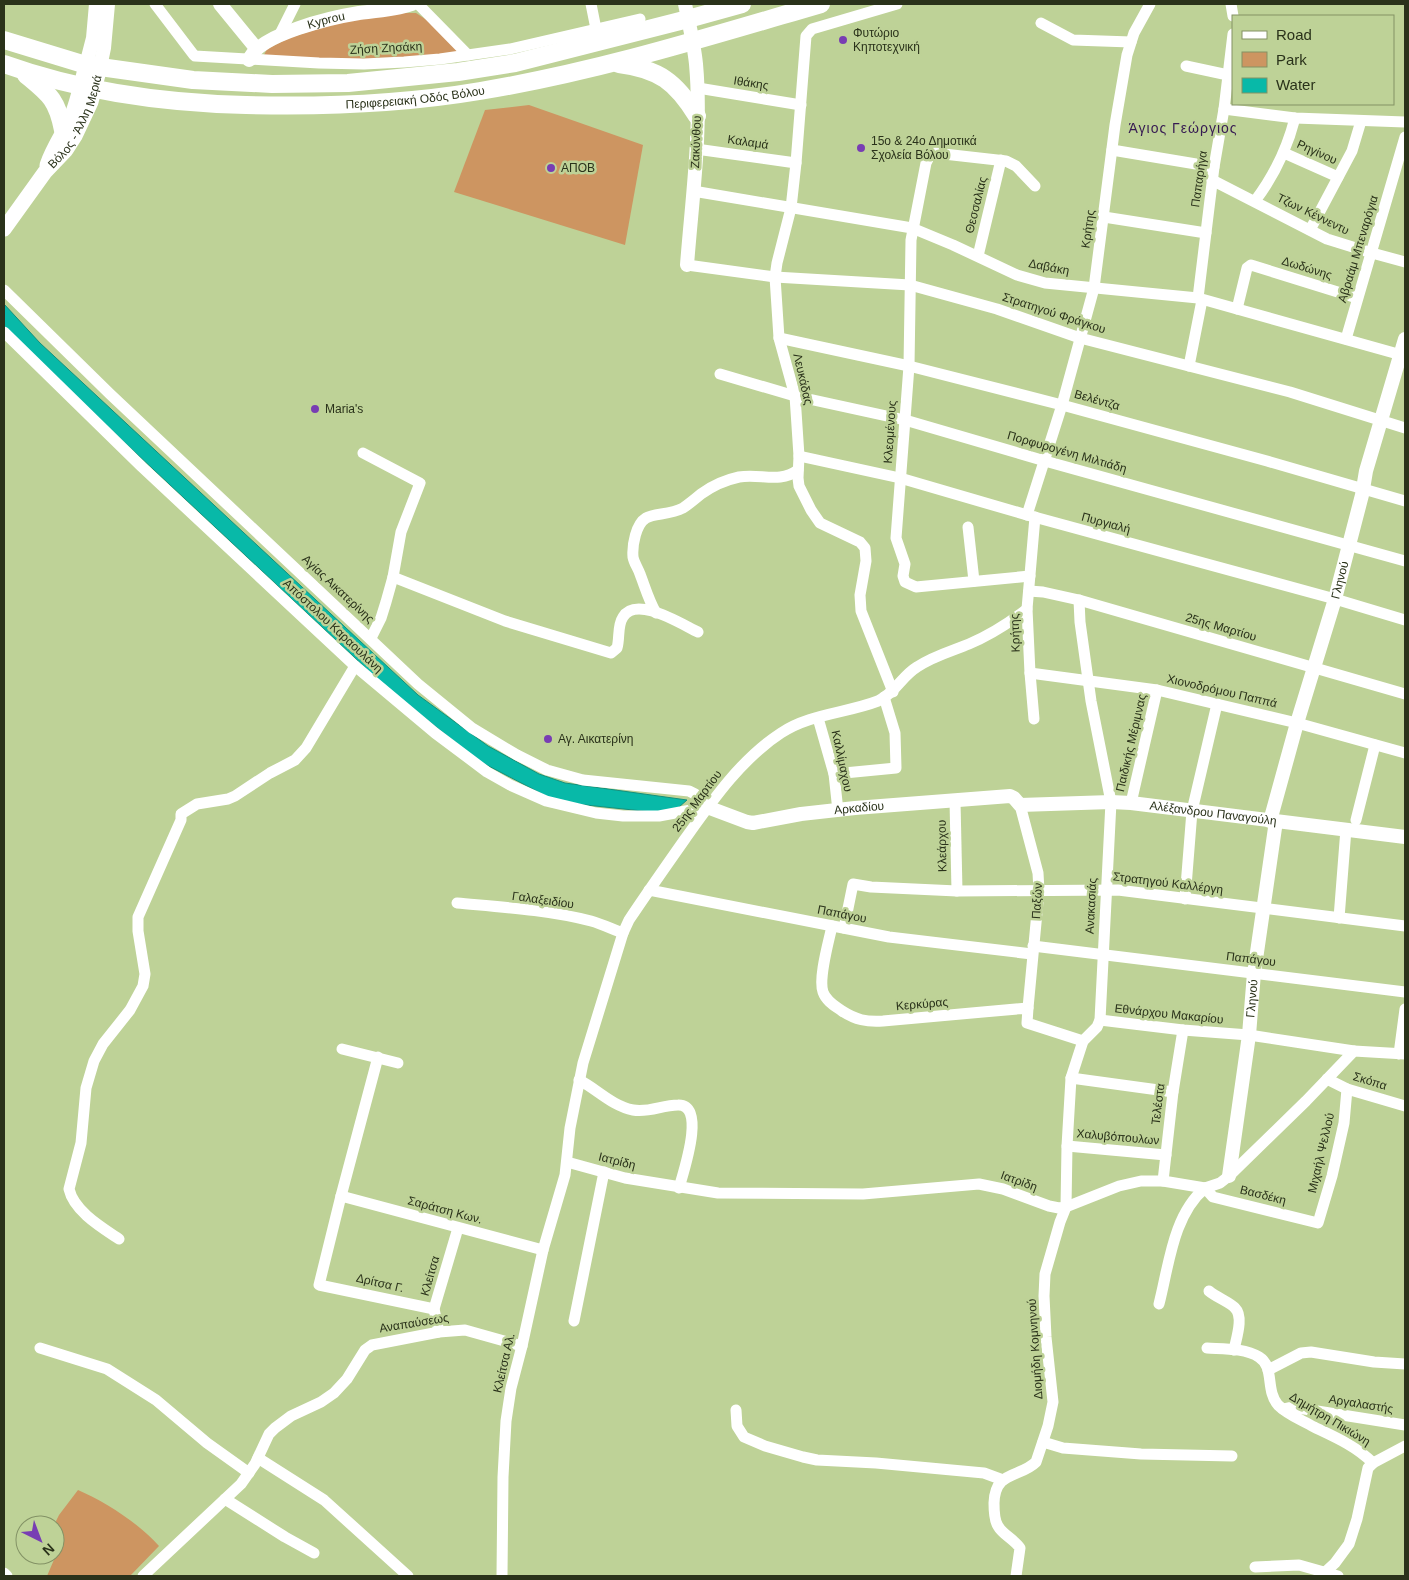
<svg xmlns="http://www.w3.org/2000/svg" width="1409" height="1580" font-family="Helvetica,sans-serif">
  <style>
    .green { fill: #cd9561 }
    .water { fill: #08b9a8; stroke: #12907d }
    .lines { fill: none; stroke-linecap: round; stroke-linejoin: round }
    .minor { stroke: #fff; stroke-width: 11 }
    .tertiary { stroke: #fff; stroke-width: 14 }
    .secondary { stroke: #fff; stroke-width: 15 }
    .primary { stroke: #fff; stroke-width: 18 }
    .poi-dot { fill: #783db3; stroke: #bed297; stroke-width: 2 }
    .labels { text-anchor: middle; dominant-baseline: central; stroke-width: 5; stroke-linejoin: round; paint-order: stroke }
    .street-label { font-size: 12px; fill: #2a321a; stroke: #bed297 }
    .poi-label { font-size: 12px; fill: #2a321a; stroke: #bed297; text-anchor: start }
    .neighbourhood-label { font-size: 14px; letter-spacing: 1px; fill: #361a52; stroke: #bed297 }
  </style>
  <rect width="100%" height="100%" fill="#bed297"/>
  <g class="green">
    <path d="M 386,13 L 416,13 L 433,24 L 459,53 L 353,61 L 264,55 L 267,49 L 289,38 L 349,19 Z"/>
    <path d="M 529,105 L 643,145 L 625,245 L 454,192 L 485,110 Z"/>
    <path d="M 78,1490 C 104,1501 140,1524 159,1546 L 130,1576 L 47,1576 L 59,1548 L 56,1521 L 59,1515 Z"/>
  </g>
  <path class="water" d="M 4,304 L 40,343 L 418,695 L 488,746 L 539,774 L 565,783 L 687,800 L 671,814 L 567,803 L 552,799 L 479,761 L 386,687 L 30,354 L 4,328 Z"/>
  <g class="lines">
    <g class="minor">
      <path d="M 155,4 L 193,54 L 195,56 L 319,63 L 364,64 L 404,62 L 440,59 L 510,49 L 640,19"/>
      <path d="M 418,4 L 468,55"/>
      <path d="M 591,4 L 596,29"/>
      <path d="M 1231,4 L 1233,16"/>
      <path d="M 1041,23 L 1073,40 L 1131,42"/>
      <path d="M 279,36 L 295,4"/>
      <path d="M 1186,66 L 1228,75"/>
      <path d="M 698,88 L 801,105"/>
      <path d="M 1224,109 L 1295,118 L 1405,122"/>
      <path d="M 696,149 L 796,163"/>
      <path d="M 1112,150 L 1214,167"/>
      <path d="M 1284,153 L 1338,177"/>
      <path d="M 1212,180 L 1327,239 L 1372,253 L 1405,262"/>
      <path d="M 693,191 L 912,228 L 953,245 L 1017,275 L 1045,283 L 1198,298 L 1405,356"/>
      <path d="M 1255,201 C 1274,176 1287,149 1295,118"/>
      <path d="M 1104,217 L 1206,233"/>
      <path d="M 1310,230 L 1352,151 L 1361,121"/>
      <path d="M 978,256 L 1001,160"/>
      <path d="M 687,265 L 775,277 L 910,285 L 997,309 L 1080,338 L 1290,392 L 1405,428"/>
      <path d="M 4,290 L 110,394 L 418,684 L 472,728 L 517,755 L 547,770 L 583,780 L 689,791 L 695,794 L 707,807 L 659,816 L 623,816 L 596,813 L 546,801 L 510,785 L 487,772 L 435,733 L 355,666 L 142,467 L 4,332"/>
      <path d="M 1198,298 L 1214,167 L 1224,109 L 1233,34"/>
      <path d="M 1237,309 L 1247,268 L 1251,265 L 1357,298"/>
      <path d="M 779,338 L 909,366 L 1062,405 L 1267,461 L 1405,501"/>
      <path d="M 1346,339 L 1405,137"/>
      <path d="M 1189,366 L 1202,300"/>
      <path d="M 720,374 L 795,396 L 905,420 L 1045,461 L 1405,561"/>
      <path d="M 363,453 L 420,483 L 401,532 L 393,577 L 386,602 L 381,618 L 371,638"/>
      <path d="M 799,456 L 900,478 L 1027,515 L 1335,599 L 1405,620"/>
      <path d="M 1027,515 L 1062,405 L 1094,288 L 1115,125 L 1127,55 L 1134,33 L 1150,4"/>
      <path d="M 968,527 L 974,581"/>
      <path d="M 1030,576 L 916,587 L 905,582 L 903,576 L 905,564 L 896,538 L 909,366 L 911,240 L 926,163 L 929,157 L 935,153 L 1006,161 L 1016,166 L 1035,186"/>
      <path d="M 393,577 L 505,621 L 611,653 L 617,648 C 620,638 617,626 623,617 C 636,595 681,624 698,632"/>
      <path d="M 1029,591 L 1043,592 L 1079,600 L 1405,694"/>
      <path d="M 656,613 C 649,601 645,587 640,574 C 638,568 634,563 633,557 C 632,545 636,524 646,518 C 654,513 670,515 683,508 C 689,504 695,499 701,494 C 712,486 725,480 739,477 C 760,473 779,484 798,470"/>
      <path d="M 1030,673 L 1157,690 L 1297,723 L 1405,753"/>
      <path d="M 893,692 L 861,611 L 860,595 L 866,561 L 865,548 L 860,542 L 820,523 L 811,510 L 799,486 L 798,478 L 799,456 L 795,396 L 779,338 L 775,277 L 777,263 L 791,208 L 796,163 L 806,36 L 812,29 L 897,4"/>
      <path d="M 818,718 L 834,774 L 838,811"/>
      <path d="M 1034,719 L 1030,673 L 1027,609 L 1035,517"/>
      <path d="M 834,774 L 896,768 L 895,733 L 884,697"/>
      <path d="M 955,801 L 957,891"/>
      <path d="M 1131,803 L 1157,690"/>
      <path d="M 1020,805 L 1038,873 L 1039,891 L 1028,1008"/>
      <path d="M 1356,820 L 1375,745"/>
      <path d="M 649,890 L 889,937 L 1032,954"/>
      <path d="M 1185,899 L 1192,811 L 1217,704"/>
      <path d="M 457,903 C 500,907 549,910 591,921 C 602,924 612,929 623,933"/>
      <path d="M 1339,918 L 1346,829"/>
      <path d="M 832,926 C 829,941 818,978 823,992 C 826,1001 835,1006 842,1011 C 856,1020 866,1022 883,1021 L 1028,1008 L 1027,1023 L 1083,1041"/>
      <path d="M 844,928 L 853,884 L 871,887 L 957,891 L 1118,890 L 1405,926"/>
      <path d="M 1033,946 L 1405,992"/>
      <path d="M 1100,1020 L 1183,1030 L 1249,1035 L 1354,1051"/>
      <path d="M 342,1049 L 398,1063"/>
      <path d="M 1399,1054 L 1405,1009"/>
      <path d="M 378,1057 L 341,1196 L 319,1285 L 434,1309"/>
      <path d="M 1071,1078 L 1173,1092"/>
      <path d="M 1327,1079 L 1347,1089 L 1405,1106"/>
      <path d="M 579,1080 C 597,1089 612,1106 633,1110 C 649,1113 662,1105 678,1105 C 707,1104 683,1173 679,1188"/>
      <path d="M 1067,1146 L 1166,1155"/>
      <path d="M 567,1162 L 625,1178 L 718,1193 L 863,1194 L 979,1184 L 1003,1189 L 1049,1206 L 1059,1208 L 1066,1207 L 1119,1186 L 1141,1181 L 1163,1181 L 1205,1188 L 1220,1183 L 1229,1176 L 1306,1101 L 1354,1051 L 1405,1054"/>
      <path d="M 1163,1181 L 1173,1092 L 1183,1030"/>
      <path d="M 341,1196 L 543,1250"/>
      <path d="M 119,1239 C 101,1227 74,1211 69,1189 L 81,1143 L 86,1088 L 94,1061 L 103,1044 L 130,1010 L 143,986 L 145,974 L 138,931 L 138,917 L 181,820 L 181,814 L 197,804 L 228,799 L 235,796 L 270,773 L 295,760 L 306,748 L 355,666"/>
      <path d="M 1209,1291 C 1216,1297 1231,1303 1235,1308 C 1244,1317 1236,1339 1234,1350"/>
      <path d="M 1159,1304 C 1169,1265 1173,1215 1205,1188 L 1213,1197 L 1318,1223 L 1332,1176 L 1344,1123 L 1347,1089"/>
      <path d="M 574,1321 L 604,1172"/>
      <path d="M 439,1332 L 434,1309 L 458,1228"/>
      <path d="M 40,1348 L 107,1369 L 156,1400 L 207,1443 L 249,1473"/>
      <path d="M 1207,1348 C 1223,1349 1245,1348 1259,1357 C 1275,1367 1265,1390 1278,1405 C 1288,1415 1302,1420 1314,1427 C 1335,1437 1356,1446 1373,1463"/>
      <path d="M 1268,1370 L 1301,1353 L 1311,1352 L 1374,1362 L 1405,1364"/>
      <path d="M 1283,1409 L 1292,1407 L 1405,1425"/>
      <path d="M 736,1410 L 737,1426 L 744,1437 L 765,1446 L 803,1457 L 817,1460 L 876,1463 L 984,1473 L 1003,1480"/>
      <path d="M 1043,1442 L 1063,1448 L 1141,1454 L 1232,1456"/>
      <path d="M 258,1458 L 324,1500 L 408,1576"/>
      <path d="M 225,1499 L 285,1537 L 314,1553"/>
      <path d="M 1255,1567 L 1299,1565 L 1338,1576"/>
      <path d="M 4,1573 L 7,1576"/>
      <path d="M 143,1576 L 241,1484 L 255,1464 L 269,1434 L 275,1428 L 291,1416 L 321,1402 L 334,1393 L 347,1379 L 365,1350 L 372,1345 L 439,1332 L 465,1330 L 522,1346"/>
      <path d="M 502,1576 L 503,1477 L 506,1421 L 511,1388 L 522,1346 L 543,1250 L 565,1175 L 570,1128 L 583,1063 L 623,933 L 629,920 C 647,893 666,866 685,839 C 712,801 741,759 781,733 C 809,714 847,713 878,701 C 895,693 902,676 917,667 C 933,656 952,651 969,644 C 990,635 1009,623 1027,609"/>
      <path d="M 1016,1576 L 1020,1548 C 1014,1539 1003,1535 998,1526 C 994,1520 994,1510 994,1503 C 995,1470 1020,1478 1036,1462 L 1048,1426 L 1053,1402 L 1046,1337 L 1044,1296 L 1045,1274 L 1060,1222 L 1066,1207 L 1067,1146 L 1071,1078 L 1083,1041 L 1097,1027 L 1100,1020 L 1111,802 L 1091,701 L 1080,622 L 1079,600"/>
      <path d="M 1321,1576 L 1335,1563 L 1349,1544 L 1357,1519 L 1368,1468 L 1373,1463 L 1405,1446"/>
    </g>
    <g class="tertiary">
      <path d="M 220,4 L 256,48"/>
      <path d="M 685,4 C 689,24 694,44 696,64 C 702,130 692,199 687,265"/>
      <path id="s1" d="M 249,60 C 258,34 334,17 359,13 C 377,11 395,10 412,4"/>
      <path d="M 86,65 L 93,38 L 96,4"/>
      <path d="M 100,67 L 104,48 L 108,4"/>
      <path id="s2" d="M 707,807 L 747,822 L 753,823 L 801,814 L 855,808 L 1010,796 L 1014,798 L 1020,805 L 1111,802 L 1131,803 L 1405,837"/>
      <path id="s3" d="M 1270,821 L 1297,723 L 1335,599 L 1362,495 L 1366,471 L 1405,339"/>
      <path id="s4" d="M 1229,1176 L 1249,1035 L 1254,973 L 1276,821"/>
    </g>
    <g class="secondary">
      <path d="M 47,165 C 53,147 64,132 72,115 C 78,99 82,82 86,65"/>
      <path id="s5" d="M 4,229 L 45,172 L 66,150 L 75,136 L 91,102 L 100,67"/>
    </g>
    <g class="primary">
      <path d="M 4,40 L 86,65 L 193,80 L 272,84 L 348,83 L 458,72 L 515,63 L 688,19 L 742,4"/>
      <path id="s6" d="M 4,64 C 82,92 163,103 246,105 C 325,107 403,104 480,91 C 596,72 708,37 821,4"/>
      <path d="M 619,64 C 659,69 676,82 697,116"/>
      <path d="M 26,75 C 49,94 57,99 63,130"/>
    </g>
  </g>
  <g class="poi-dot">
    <circle cx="843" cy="40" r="5"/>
    <circle cx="861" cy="148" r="5"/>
    <circle cx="551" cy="168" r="5"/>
    <circle cx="315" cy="409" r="5"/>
    <circle cx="548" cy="739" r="5"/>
  </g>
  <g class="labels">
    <g class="street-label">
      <text stroke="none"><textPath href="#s1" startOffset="89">Kyprou</textPath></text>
      <text transform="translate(386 48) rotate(-3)">Ζήση Ζησάκη</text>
      <text transform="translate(751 83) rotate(9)">Ιθάκης</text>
      <text stroke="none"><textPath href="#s6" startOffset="416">Περιφερειακή Οδός Βόλου</textPath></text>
      <text stroke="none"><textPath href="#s5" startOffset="130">Βόλος - Άλλη Μεριά</textPath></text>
      <text transform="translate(696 142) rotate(-88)">Ζακύνθου</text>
      <text transform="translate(748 142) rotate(8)">Καλαμά</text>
      <text transform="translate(1317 152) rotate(24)">Ρηγίνου</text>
      <text transform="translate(1199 179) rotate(-82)">Παπαρήγα</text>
      <text transform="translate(976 205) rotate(-76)">Θεσσαλίας</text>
      <text transform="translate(1313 214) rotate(26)">Τζων Κέννεντυ</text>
      <text transform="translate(1088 229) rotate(-82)">Κρήτης</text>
      <text transform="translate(1358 249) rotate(-73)">Αβραάμ Μπεναρόγια</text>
      <text transform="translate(1049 267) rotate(11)">Δαβάκη</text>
      <text transform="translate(1307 268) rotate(17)">Δωδώνης</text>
      <text transform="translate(1054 313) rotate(18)">Στρατηγού Φράγκου</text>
      <text transform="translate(803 379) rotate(77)">Λευκάδας</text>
      <text transform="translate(1097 400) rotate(16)">Βελέντζα</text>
      <text transform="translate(890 432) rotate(-86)">Κλεομένους</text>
      <text transform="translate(1067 452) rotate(16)">Πορφυρογένη Μιλτιάδη</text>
      <text transform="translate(1106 523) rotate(15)">Πυργιαλή</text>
      <text stroke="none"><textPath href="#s3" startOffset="251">Γληνού</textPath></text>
      <text transform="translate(338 589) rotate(43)">Αγίας Αικατερίνης</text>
      <text transform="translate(333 626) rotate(43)">Απόστολου Καραουλάνη</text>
      <text transform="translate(1221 627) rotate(16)">25ης Μαρτίου</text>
      <text transform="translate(1015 633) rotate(-92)">Κρήτης</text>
      <text transform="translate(1222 691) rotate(13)">Χιονοδρόμου Παππά</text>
      <text transform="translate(1131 743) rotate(-77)">Παιδικής Μέριμνας</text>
      <text transform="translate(842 761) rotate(78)">Καλλίμαχου</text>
      <text transform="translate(697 801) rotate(-53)">25ης Μαρτίου</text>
      <text stroke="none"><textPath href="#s2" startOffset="156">Αρκαδίου</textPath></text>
      <text stroke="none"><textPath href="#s2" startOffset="515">Αλέξανδρου Παναγούλη</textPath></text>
      <text transform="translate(942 846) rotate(-91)">Κλεάρχου</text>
      <text transform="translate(1168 883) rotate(7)">Στρατηγού Καλλέργη</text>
      <text transform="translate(543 900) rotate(8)">Γαλαξειδίου</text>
      <text transform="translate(1037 901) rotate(-87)">Παξών</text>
      <text transform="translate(1091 906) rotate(-87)">Ανακασιάς</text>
      <text transform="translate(842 914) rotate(11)">Παπάγου</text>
      <text transform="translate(1251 959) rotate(7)">Παπάγου</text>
      <text stroke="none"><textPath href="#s4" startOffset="179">Γληνού</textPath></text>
      <text transform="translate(922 1004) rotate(-5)">Κερκύρας</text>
      <text transform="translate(1169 1014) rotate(6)">Εθνάρχου Μακαρίου</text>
      <text transform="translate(1370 1081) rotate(17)">Σκόπα</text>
      <text transform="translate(1158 1104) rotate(-83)">Τελέστα</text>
      <text transform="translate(1118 1137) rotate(5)">Χαλυβόπουλων</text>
      <text transform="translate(1321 1153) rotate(-77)">Μιχαήλ Ψελλού</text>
      <text transform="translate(617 1161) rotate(14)">Ιατρίδη</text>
      <text transform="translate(1019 1181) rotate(20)">Ιατρίδη</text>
      <text transform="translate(1263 1195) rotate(14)">Βασδέκη</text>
      <text transform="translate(445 1210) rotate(15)">Σαράτση Κων.</text>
      <text transform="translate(430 1276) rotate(-74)">Κλείτσα</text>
      <text transform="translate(380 1283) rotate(13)">Δρίτσα Γ.</text>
      <text transform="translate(414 1323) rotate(-9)">Αναπαύσεως</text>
      <text transform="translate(1035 1349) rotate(-94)">Διομήδη Κομνηνού</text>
      <text transform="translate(504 1363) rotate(-77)">Κλείτσα Αλ.</text>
      <text transform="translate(1361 1404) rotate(9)">Αργαλαστής</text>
      <text transform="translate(1330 1419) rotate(31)">Δημήτρη Πικιώνη</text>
    </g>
    <g class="poi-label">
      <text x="853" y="33">Φυτώριο<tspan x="853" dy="14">Κηποτεχνική</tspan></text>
      <text x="871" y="141">15ο &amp; 24ο Δημοτικά<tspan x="871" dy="14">Σχολεία Βόλου</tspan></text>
      <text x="561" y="168">ΑΠΟΒ</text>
      <text x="325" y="409">Maria's</text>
      <text x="558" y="739">Αγ. Αικατερίνη</text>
    </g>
    <g class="neighbourhood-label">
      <text x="1183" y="128">Άγιος Γεώργιος</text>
    </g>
  </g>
  <rect width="1409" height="1580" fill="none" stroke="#2a321a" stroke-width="10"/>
  <rect x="1232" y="15" width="162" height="90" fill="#bed297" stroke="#839265"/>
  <rect x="1242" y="31" width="25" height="8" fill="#ffffff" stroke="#839265"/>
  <text x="1276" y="40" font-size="15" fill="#2a321a">Road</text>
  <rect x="1242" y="52" width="25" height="15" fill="#cd9561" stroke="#839265"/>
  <text x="1276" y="65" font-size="15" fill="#2a321a">Park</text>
  <rect x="1242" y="78" width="25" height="15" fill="#08b9a8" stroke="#839265"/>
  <text x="1276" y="90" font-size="15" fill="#2a321a">Water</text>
  <g transform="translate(40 1540) rotate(138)"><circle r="24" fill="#bed297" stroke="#839265"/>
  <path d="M0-4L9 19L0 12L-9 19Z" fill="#783db3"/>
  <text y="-8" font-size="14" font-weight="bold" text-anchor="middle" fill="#2a321a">N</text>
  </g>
</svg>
